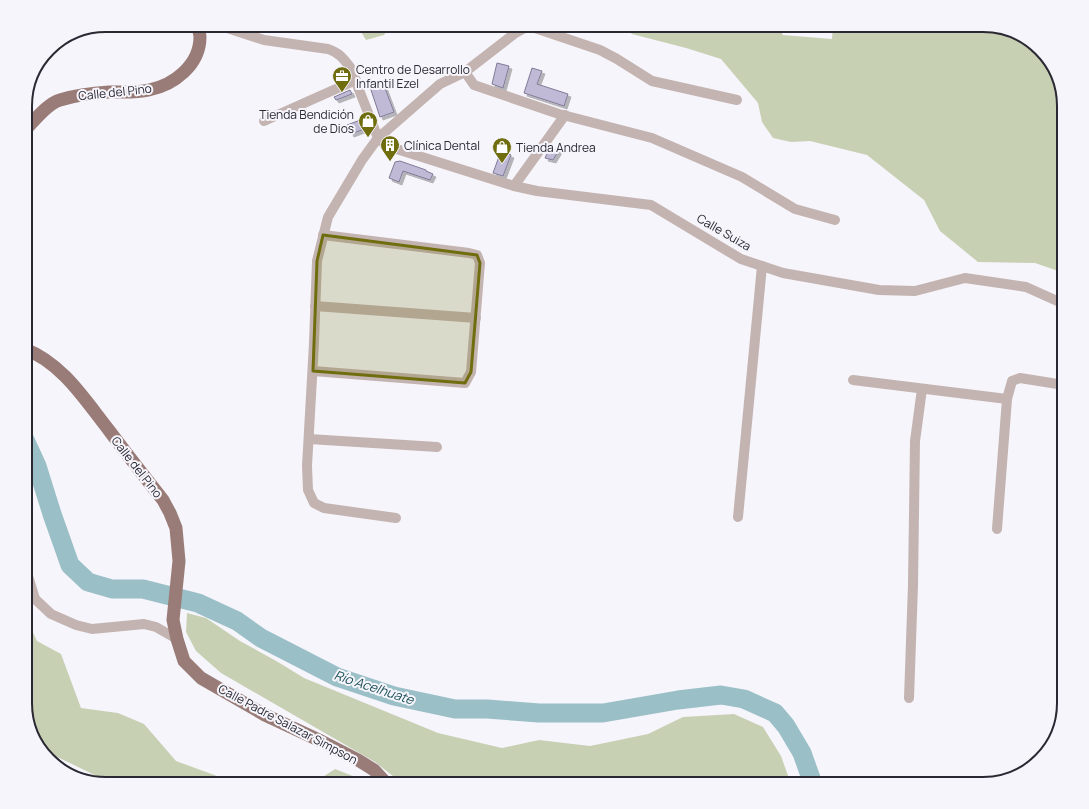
<svg xmlns="http://www.w3.org/2000/svg" width="1089" height="809" font-family="Manrope,sans-serif">
  <style>
    .green { fill: #c8d0b4 }
    .lines { fill: none; stroke-linecap: round; stroke-linejoin: round }
    .river { stroke: #9abfc7; stroke-width: 19 }
    .building { fill: #c0bad7; stroke: #807a96; filter: url(#shadow) }
    .minor { stroke: #c4b4b1; stroke-width: 10 }
    .major { stroke: #997c77; stroke-width: 13 }
    .marked { fill: #6f6d0e; fill-opacity: 0.2; stroke: #6f6d0e; stroke-width: 3; stroke-linejoin: round }
    .labels { text-anchor: middle; dominant-baseline: central; stroke-width: 4; stroke-linejoin: round; paint-order: stroke }
    .poi-label { font-size: 12px; fill: #2a2833; stroke: #f6f5fb; text-anchor: start }
    .street-label { font-size: 12px; fill: #2a2833; stroke: #f6f5fb }
    .water-label { font-size: 13px; font-style: italic; fill: #1a4f58; stroke: #f6f5fb }
    .rim { fill: none; stroke: #2a2833; stroke-width: 2 }
  </style>
  <defs>
    <filter id="shadow"><feDropShadow dx="3" dy="3" stdDeviation="0" flood-color="#0004"/></filter>
  </defs>
  <rect width="100%" height="100%" fill="#f6f5fb"/>
  <g class="green">
    <path d="M 236,25 L 277,25 L 275,32 C 262,32 248,30 236,25 Z"/>
    <path d="M 357,25 L 391,25 L 384,35 L 366,40 Z"/>
    <path d="M 620,25 L 777,25 L 783,35 L 832,39 L 833,25 L 983,25 L 1032,42 L 1056,71 L 1064,106 L 1064,273 L 1035,263 L 978,262 L 940,231 L 924,200 L 867,155 L 810,141 L 791,142 L 773,138 L 762,122 L 758,103 L 721,59 L 686,48 L 632,34 Z"/>
    <path d="M 187,613 L 206,618 L 240,641 L 278,662 L 304,678 L 438,733 L 502,748 L 539,740 L 590,746 L 648,734 L 683,717 L 734,714 L 763,727 L 781,756 L 791,784 L 403,784 L 375,762 L 221,673 L 196,651 L 186,632 Z"/>
    <path d="M 25,616 L 37,641 L 61,654 L 81,708 L 118,713 L 144,724 L 176,761 L 217,776 L 228,784 L 113,784 L 43,750 L 34,739 L 25,708 Z"/>
    <path d="M 335,769 L 363,780 L 364,784 L 312,784 Z"/>
  </g>
  <g class="lines">
    <path class="river" d="M 25,440 L 37,466 L 52,514 L 70,565 L 88,582 L 112,589 L 143,589 L 198,603 L 237,621 L 261,638 L 337,677 L 394,696 L 455,709 L 487,709 L 539,713 L 603,713 L 678,700 L 721,695 L 744,699 L 775,713 L 786,726 L 802,753 L 813,784"/>
  </g>
  <g class="building">
    <path d="M 497,63 L 509,66 L 503,88 L 492,84 Z"/>
    <path d="M 532,68 L 542,71 L 537,84 L 568,94 L 564,106 L 524,93 Z"/>
    <path d="M 382,80 L 394,112 L 380,117 L 369,84 Z"/>
    <path d="M 350,90 L 352,94 L 336,100 L 334,97 Z"/>
    <path d="M 363,119 L 367,128 L 351,134 L 347,125 Z"/>
    <path d="M 550,147 L 559,150 L 553,160 L 545,158 Z"/>
    <path d="M 501,151 L 511,155 L 503,176 L 493,173 Z"/>
    <path d="M 400,161 L 426,170 L 426,171 L 433,174 L 430,180 L 403,171 L 399,182 L 389,178 L 395,162 Z"/>
  </g>
  <g class="lines">
    <g class="minor">
      <path d="M 218,25 L 264,40 L 328,49 C 338,52 343,58 350,67 L 378,138 L 387,146 L 514,186 L 537,191 L 651,205 L 741,259 L 783,273 L 879,290 L 915,291 L 965,278 L 1026,287 L 1064,304"/>
      <path d="M 529,26 L 600,50 L 617,59 L 652,81 L 737,100"/>
      <path d="M 465,72 L 474,85 L 559,114 L 652,138 L 742,177 L 795,209 L 835,220"/>
      <path d="M 264,121 L 356,80"/>
      <path d="M 514,186 L 565,115"/>
      <path d="M 315,306 L 476,318"/>
      <path d="M 313,371 L 465,383 L 471,372 L 480,263 L 477,255 L 469,253 L 323,235"/>
      <path d="M 853,380 L 1007,399"/>
      <path d="M 309,439 L 437,447"/>
      <path d="M 738,517 L 762,266"/>
      <path d="M 396,518 L 324,508 L 314,503 L 308,490 L 307,466 L 314,343 L 317,261 L 328,217 L 362,160 L 378,138 L 440,84 L 465,72 L 514,34 L 530,25"/>
      <path d="M 997,529 L 1007,399 L 1012,381 L 1020,378 L 1064,385"/>
      <path d="M 25,566 L 35,599 L 51,614 L 76,625 L 92,629 L 144,624 L 156,627 L 177,639"/>
      <path d="M 909,698 L 913,585 L 915,441 L 922,389"/>
    </g>
    <g class="major">
      <path d="M 25,130 C 35,120 47,104 60,100 C 76,95 92,93 109,92 C 122,92 136,93 149,90 C 174,85 200,65 200,37 C 200,33 198,29 197,25"/>
      <path d="M 25,349 C 62,363 85,400 108,429 C 126,453 144,476 163,500 L 170,513 L 176,528 L 179,561 L 173,620 L 177,639 L 184,661 L 201,678 L 265,715 L 321,741 L 358,760 L 374,770 L 387,784"/>
    </g>
  </g>
  <path class="marked" d="M 323,235 L 477,255 L 480,263 L 471,372 L 465,383 L 313,371 L 317,261 Z"/>
  <defs>
    <g id="office-pin" transform="scale(1)"><path d="M0 17L-7.5 6A9.5 9.5 0 1 1 7.5 6Z" fill="#6f6d0e" stroke="#f6f5fb"/><path d="M-6-3h4V-5.5h4V-3h4V5H-6ZM-1-4.5V-3h2v-1.5ZM-6 0V1H6V0Z" fill="#fff"/></g>
    <g id="shop-pin" transform="scale(1)"><path d="M0 17L-7.5 6A9.5 9.5 0 1 1 7.5 6Z" fill="#6f6d0e" stroke="#f6f5fb"/><path d="M-5-2.5h2.3a2.7 3.5 0 0 1 5.4 0H5L5.5 6h-11ZM-1.5-2.5h3a1.5 2.3 0 0 0-3 0Z" fill="#fff"/></g>
    <g id="building-pin" transform="scale(1)"><path d="M0 17L-7.5 6A9.5 9.5 0 1 1 7.5 6Z" fill="#6f6d0e" stroke="#f6f5fb"/><path d="M-4-6H4V6H1V3H-1V6H-4ZM-2.5-4.3h1.7v1.8h-1.7ZM.8-4.3h1.7v1.8H.8ZM-2.5-1h1.7V.8h-1.7ZM.8-1h1.7V.8H.8Z" fill="#fff"/></g>
  </defs>
  <g fill-rule="evenodd">
    <use href="#office-pin" x="342" y="76"/>
    <use href="#shop-pin" x="368" y="121"/>
    <use href="#building-pin" x="390" y="145"/>
    <use href="#shop-pin" x="502" y="147"/>
  </g>
  <g class="labels">
    <g class="poi-label">
      <text x="356" y="69">Centro de Desarrollo<tspan x="356" dy="14">Infantil Ezel</tspan></text>
      <text x="354" y="114" text-anchor="end">Tienda Bendición<tspan x="354" dy="14">de Dios</tspan></text>
      <text x="404" y="145">Clínica Dental</text>
      <text x="516" y="147">Tienda Andrea</text>
    </g>
    <g class="street-label">
      <text transform="translate(115 92) rotate(-6)">Calle del Pino</text>
      <text transform="translate(724 232) rotate(30)">Calle Suiza</text>
      <text transform="translate(137 467) rotate(52)">Calle del Pino</text>
      <text transform="translate(288 724) rotate(28)">Calle Padre Salazar Simpson</text>
    </g>
    <g class="water-label">
      <text transform="translate(374 687) rotate(18)">Río Acelhuate</text>
    </g>
  </g>
  <path d="M0 0H1089V809H0ZM106 32H983A74 74 0 0 1 1057 106V703A74 74 0 0 1 983 777H106A74 74 0 0 1 32 703V106A74 74 0 0 1 106 32Z" fill="#f6f5fb" fill-rule="evenodd"/>
  <path class="rim" d="M106 32H983A74 74 0 0 1 1057 106V703A74 74 0 0 1 983 777H106A74 74 0 0 1 32 703V106A74 74 0 0 1 106 32Z"/>
</svg>
